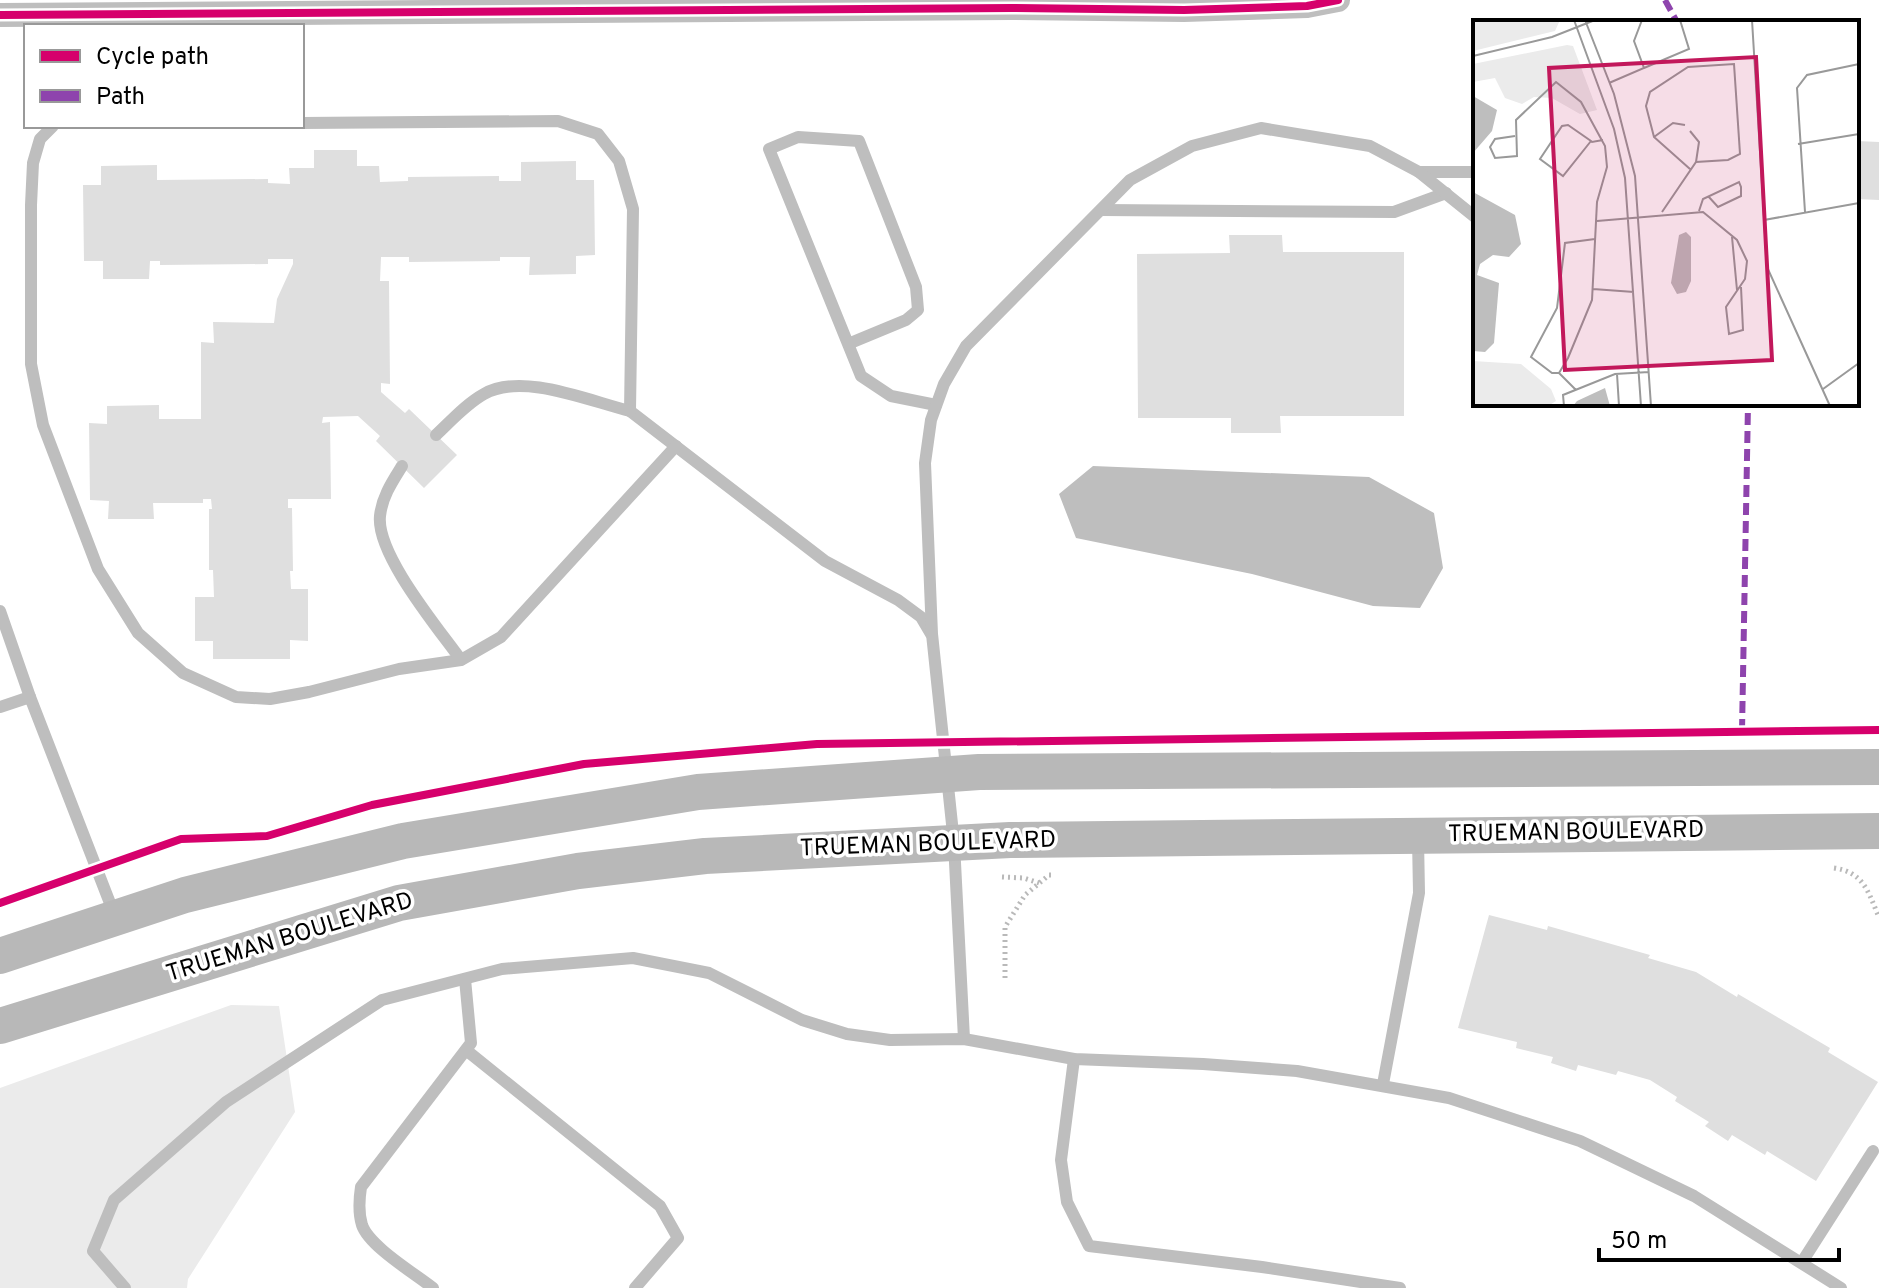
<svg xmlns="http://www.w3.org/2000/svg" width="1879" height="1288" font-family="Overpass,sans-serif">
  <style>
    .green { fill: #ebebeb }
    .water { fill: #bebebe }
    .building { fill: #dfdfdf }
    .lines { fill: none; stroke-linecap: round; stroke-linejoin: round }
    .path { stroke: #b9b9b9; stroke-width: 5; stroke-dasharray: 2 4; stroke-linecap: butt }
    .lane { stroke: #bebebe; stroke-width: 12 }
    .street { stroke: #bebebe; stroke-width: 24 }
    .secondary { stroke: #b8b8b8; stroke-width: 36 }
    .quiet { stroke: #8e44ad; stroke-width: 6; stroke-dasharray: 12 6; stroke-linecap: butt }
    .cycleway-casing { stroke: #fff; stroke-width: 13 }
    .cycleway { stroke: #d6006c; stroke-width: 8 }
    .labels { text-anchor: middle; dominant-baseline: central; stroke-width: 7; stroke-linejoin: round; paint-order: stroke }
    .street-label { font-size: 24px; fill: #000; stroke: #fff }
    .inset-road { fill: none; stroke: #999; stroke-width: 2 }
    .view { fill: #c2185b; fill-opacity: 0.15; stroke: #c2185b; stroke-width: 4 }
    .inset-edge { fill: none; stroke: #000; stroke-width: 4 }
  </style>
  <rect width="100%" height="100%" fill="#fff"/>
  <path class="green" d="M 231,1005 L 279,1006 L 295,1112 L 188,1279 L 187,1288 L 0,1288 L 0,1088 Z"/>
  <path class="water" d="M 1093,466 L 1369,477 L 1434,513 L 1443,568 L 1420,608 L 1373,606 L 1252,574 L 1076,538 L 1059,494 Z"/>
  <g class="building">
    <path d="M 1857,141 L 1879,142 L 1879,200 L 1857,199 Z"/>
    <path d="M 314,150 L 357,150 L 357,166 L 379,166 L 380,182 L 408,181 L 408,177 L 499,176 L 499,181 L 521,181 L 521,162 L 576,161 L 576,180 L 594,180 L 595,255 L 576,256 L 576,274 L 529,275 L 530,257 L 500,257 L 500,261 L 409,262 L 409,257 L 381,257 L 380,281 L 389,281 L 390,384 L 381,383 L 381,392 L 405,413 L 409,409 L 457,455 L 424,488 L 376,441 L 380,436 L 358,416 L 323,417 L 322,423 L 330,422 L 331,499 L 288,499 L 288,508 L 292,508 L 293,571 L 290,571 L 291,589 L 308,589 L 308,641 L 290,640 L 290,659 L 213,659 L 213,641 L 195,641 L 195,597 L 214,597 L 213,570 L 209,570 L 209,509 L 212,509 L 211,499 L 203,499 L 203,503 L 153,503 L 154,519 L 108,519 L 109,501 L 90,500 L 89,423 L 107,424 L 107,406 L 159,405 L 159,419 L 201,419 L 201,342 L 214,343 L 213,322 L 274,323 L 277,299 L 293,264 L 293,259 L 268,259 L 268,264 L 160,265 L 160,261 L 150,261 L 149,279 L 103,279 L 103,261 L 84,261 L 83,185 L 101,185 L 101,166 L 157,165 L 157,180 L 268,179 L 268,183 L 290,184 L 289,168 L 314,168 Z"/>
    <path d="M 1229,235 L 1282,235 L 1283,252 L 1404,252 L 1404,416 L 1280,416 L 1281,433 L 1231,433 L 1231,418 L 1138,418 L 1137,254 L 1230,253 Z"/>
    <path d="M 1489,915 L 1547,930 L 1548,926 L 1650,955 L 1648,958 L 1696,972 L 1737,997 L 1738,994 L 1830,1048 L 1828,1052 L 1878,1082 L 1816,1181 L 1767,1151 L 1765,1155 L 1732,1135 L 1728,1141 L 1705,1126 L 1709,1122 L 1675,1101 L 1677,1097 L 1650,1080 L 1618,1071 L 1616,1075 L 1578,1065 L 1576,1071 L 1551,1063 L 1553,1057 L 1516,1048 L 1517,1042 L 1458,1028 Z"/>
  </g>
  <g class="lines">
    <g class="path">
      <path d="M 1834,868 C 1863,872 1868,891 1878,915"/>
      <path d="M 1002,877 L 1024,878 L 1039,883"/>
      <path d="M 1005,978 L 1005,927 L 1025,895 L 1049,875 L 1052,875"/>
    </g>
    <g class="lane">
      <path d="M 302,123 L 558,121 L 598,134 L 619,161 L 633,209 L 630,411 L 825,561 L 898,600 L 921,617 L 931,634"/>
      <path d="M 53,126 L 40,139 L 33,163 L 31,205 L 31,364 L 43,425 L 98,569 L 138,633 L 183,673 L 236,697 L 270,699 L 309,692 L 399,669 L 461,660 L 501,637 L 676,446"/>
      <path d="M 1419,172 L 1475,172"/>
      <path d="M 1101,210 L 1394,212 L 1446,193"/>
      <path d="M 848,344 L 906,320 L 918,310 L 916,287 L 859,141 L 798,137 L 769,149 L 861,376 L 891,396 L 936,405"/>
      <path d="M 436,435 C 451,421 466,404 484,394 C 522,372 589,401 630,411"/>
      <path d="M 402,466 C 392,482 382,497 380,516 C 376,554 438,628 461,660"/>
      <path d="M 0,611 L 30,697"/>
      <path d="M 0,707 L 30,697 L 115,916"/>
      <path d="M 964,1039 L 954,843 L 932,634 L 925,463 L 931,420 L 944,384 L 966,346 L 1130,180 L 1192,146 L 1261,128 L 1370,146 L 1419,172 L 1475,217"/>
      <path d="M 466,1050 L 660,1206 L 678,1238 L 635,1288"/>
      <path d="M 1074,1059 L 1061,1160 L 1067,1202 L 1089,1246 L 1262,1267 L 1400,1288"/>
      <path d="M 1383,1084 L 1419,893 L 1418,839"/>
      <path d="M 1802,1262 L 1873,1151"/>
      <path d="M 125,1288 L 93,1251 L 114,1200 L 226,1102 L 382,1000 L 502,969 L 633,958 L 709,973 L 802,1020 L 847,1034 L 890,1040 L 964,1039 L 1074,1059 L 1203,1064 L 1297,1071 L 1449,1098 L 1580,1141 L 1694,1196 L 1841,1288"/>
      <path d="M 433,1288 C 414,1273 369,1246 362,1225 C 358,1212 359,1200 361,1187 L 471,1043 L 465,979"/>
    </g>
    <path class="street" d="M 0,15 L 1011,8 L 1184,10 L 1307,6 L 1338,0"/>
    <g class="secondary">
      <path d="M 0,956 L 185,895 L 403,841 L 698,792 L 979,772 L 1879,767"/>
      <path d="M 0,1026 L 399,903 L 578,871 L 705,856 L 1010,840 L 1879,831"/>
    </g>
    <g class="quiet">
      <path d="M 1665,0 L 1677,22"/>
      <path d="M 1742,731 L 1748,404"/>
    </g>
    <g class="cycleway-casing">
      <g id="cycleway">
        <path d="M 0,15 L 1011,8 L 1184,10 L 1307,6 L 1338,0"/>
        <path d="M 0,903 L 181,839 L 267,836 L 372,805 L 584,764 L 817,744 L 1879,730"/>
      </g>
    </g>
    <use href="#cycleway" class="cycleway"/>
  </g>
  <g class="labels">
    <g class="street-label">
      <text transform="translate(1576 833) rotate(-1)">TRUEMAN BOULEVARD</text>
      <text transform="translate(928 845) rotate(-2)">TRUEMAN BOULEVARD</text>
      <text transform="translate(290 938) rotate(-17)">TRUEMAN BOULEVARD</text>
    </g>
  </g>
  <g transform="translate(1473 20)">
    <rect width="386" height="386" fill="#fff"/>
    <path d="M 87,0 L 82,11 L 0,31 L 0,0 ZM 94,25 L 100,26 L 124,90 L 107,94 L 79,78 L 61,77 L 49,84 L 32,78 L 22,58 L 0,62 L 0,44 ZM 0,341 L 48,344 L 78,369 L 83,381 L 75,386 L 0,386 Z" fill="#ebebeb"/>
    <path d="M 0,76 L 24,90 L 19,111 L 0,133 ZM 0,172 L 42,195 L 48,224 L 36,237 L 20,235 L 7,244 L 4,255 L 26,263 L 21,323 L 12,332 L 0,331 ZM 213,212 L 218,217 L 218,261 L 213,272 L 204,274 L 198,263 L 206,215 ZM 132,368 L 137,386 L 100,386 L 104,381 Z" fill="#bebebe"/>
    <path class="inset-road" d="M 101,0 L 141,109 L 152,158 L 168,386M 112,0 L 141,74 L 162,156 L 178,386M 279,0 L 294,247 L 357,386M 0,36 L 79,17 L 122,0M 171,48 L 216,29 L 207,0M 136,63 L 171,48 L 161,21 L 169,0M 217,111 L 226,122 L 223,142M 42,116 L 22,119 L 17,127 L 22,138 L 44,136 L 43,100 L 83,62 L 108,82 L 132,126 L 134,147 L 124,182 L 119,280 L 95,338 L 86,353 L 79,353 L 58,337 L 84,288 L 92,223 L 122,219M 181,117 L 200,103 L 212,105M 118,121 L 90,156 L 67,139 L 89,106 L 95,105 L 118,121 L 119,122 L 130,120M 325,124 L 386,114M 226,191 L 230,179 L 266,162 L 268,167 L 268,176 L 245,187 L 235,176M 189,192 L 223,142 L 255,140 L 267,134 L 261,44 L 215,47 L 177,72 L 173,86 L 181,117 L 217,149M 332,192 L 324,68 L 334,55 L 386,44M 291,200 L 386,183M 124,201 L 230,192 L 264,220 L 274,241 L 272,259 L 253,287 L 256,314 L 270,310 L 268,267M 259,217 L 264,270M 120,269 L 161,272M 86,353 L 103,370M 144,354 L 146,386M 350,369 L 386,343M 91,386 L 90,375 L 142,354 L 176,352"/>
    <path class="view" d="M 283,37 L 299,340 L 92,350 L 76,48 Z"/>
    <rect width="386" height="386" class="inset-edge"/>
  </g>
  <rect x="24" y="24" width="280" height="104" fill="#ffffff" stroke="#999999" stroke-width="2"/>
  <rect x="40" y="50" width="40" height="12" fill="#d6006c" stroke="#999999" stroke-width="2"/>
  <text x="96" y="64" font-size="24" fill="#000000">Cycle path</text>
  <rect x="40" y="90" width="40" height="12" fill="#8e44ad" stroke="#999999" stroke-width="2"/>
  <text x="96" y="104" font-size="24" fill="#000000">Path</text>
  <path d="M1599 1248v12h240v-12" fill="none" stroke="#000000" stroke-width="4"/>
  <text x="1611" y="1248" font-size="24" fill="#000000" stroke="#ffffff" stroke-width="6" paint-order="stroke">50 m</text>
</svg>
